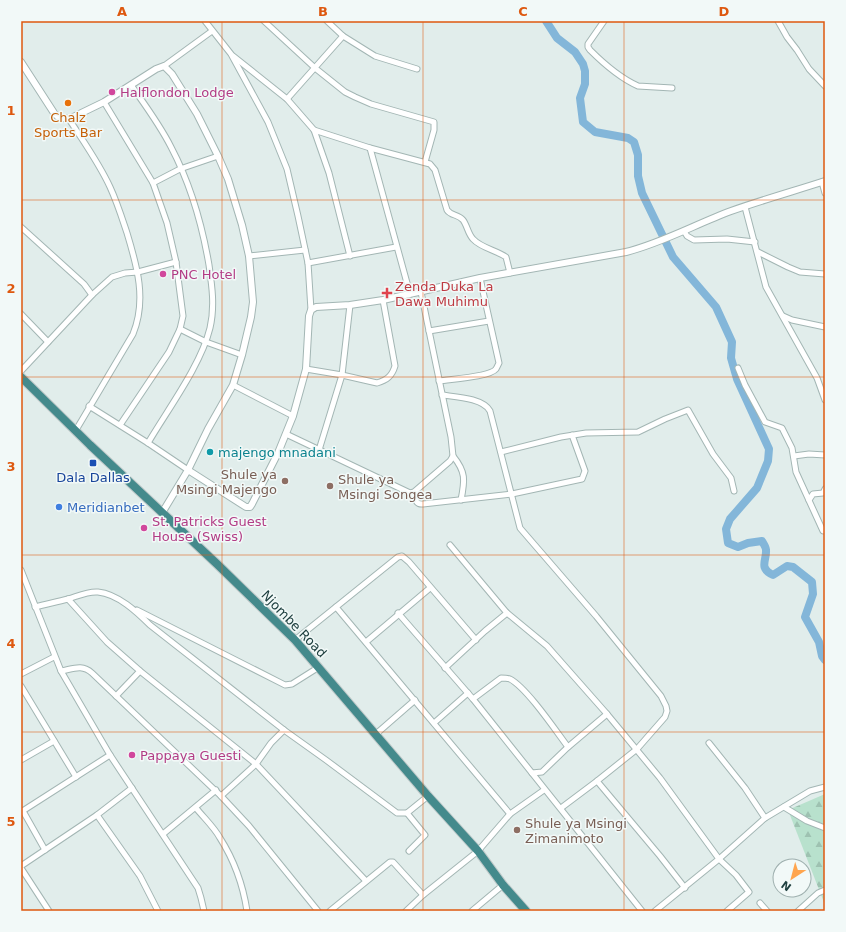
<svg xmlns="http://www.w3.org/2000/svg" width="846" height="932" font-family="'DejaVu Sans',sans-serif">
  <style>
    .forest { fill: url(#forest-firs) }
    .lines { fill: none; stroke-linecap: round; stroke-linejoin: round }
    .river { stroke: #83b6d9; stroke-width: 8 }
    .minor-casing { stroke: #a3b6b4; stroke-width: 7 }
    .tertiary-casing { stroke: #a3b6b4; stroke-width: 8 }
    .trunk-casing { stroke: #c0caca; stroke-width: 10 }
    .minor { stroke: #fff; stroke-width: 5 }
    .tertiary { stroke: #fff; stroke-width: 6 }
    .trunk { stroke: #448a8c; stroke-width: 8 }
    .grid { fill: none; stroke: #de580f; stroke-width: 1; stroke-opacity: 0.55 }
    .hotel-dot { fill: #d1479c; stroke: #f2f9f8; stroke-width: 1.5 }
    .food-dot { fill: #e8710a; stroke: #f2f9f8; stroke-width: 1.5 }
    .health-dot { fill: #e0444e; stroke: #f2f9f8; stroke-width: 1.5 }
    .culture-dot { fill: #0f9aa8; stroke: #f2f9f8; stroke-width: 1.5 }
    .transit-dot { fill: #1a4fb4; stroke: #f2f9f8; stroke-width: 1.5 }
    .education-dot { fill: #8d6e63; stroke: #f2f9f8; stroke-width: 1.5 }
    .shop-dot { fill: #3f7fe0; stroke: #f2f9f8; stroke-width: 1.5 }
    .labels { text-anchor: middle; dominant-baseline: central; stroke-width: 3; stroke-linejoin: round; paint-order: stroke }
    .hotel-label { font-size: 13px; fill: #b23c85; stroke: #f2f9f8; text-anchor: start }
    .food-label { font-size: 13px; fill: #c56008; stroke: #f2f9f8 }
    .health-label { font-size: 13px; fill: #be3a42; stroke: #f2f9f8; text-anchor: start }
    .culture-label { font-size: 13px; fill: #0d838f; stroke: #f2f9f8; text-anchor: start }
    .education-label { font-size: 13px; fill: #785e54; stroke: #f2f9f8; text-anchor: start }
    .transit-label { font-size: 13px; fill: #164399; stroke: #f2f9f8 }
    .shop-label { font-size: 13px; fill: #366cbe; stroke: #f2f9f8; text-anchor: start }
    .street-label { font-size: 13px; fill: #1f4040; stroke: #f2f9f8 }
    .neatline { fill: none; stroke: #de580f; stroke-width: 1.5 }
    .grid-label { font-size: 13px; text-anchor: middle; font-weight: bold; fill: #de580f }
  </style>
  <defs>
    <pattern id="forest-firs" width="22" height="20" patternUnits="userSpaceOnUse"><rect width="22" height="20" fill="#b8e1cd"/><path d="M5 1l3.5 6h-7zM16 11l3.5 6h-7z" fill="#9ec2b1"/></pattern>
  </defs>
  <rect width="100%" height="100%" fill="#e1edeb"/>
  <path class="forest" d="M 825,794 L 825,905 L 788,810 Z"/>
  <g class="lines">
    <path class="river" d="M 546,21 L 557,38 L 575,52 L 583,64 L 585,71 L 585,84 L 580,98 L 583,122 L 595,132 L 628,138 L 634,142 L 638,155 L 638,176 L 642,193 L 673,257 L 716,307 L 732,342 L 731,358 L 737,379 L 769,449 L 768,461 L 757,488 L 730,519 L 726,529 L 728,543 L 738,547 L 748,543 L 762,541 C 763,543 766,547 766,550 C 767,560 758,568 773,575 L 787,566 L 793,567 L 812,582 L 813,594 L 805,617 L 819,642 L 822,656 L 825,660"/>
    <g class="minor-casing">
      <g id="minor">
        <path d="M 205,21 L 231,54 L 268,122 L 287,169 L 298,216 L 308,263 L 311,310"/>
        <path d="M 264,21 L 315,68 L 345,92 L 355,97 L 371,104 L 434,122 L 434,130 L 425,162"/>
        <path d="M 327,21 L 343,36 L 375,56 L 417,69"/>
        <path d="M 604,21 L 588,44 L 588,47 L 590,50 C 603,63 620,78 638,86 L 672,88"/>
        <path d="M 778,21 L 787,37 L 797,50 L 809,69 L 825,86"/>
        <path d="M 233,56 L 287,99 L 314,130 L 329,173 L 350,256"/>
        <path d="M 164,66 L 212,31"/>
        <path d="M 131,85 C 145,105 160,125 171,147 C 190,183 202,224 209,265 C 212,286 215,307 210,328 C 201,365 168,409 148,443"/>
        <path d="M 287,99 L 343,36"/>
        <path d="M 104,102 L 153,183 L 167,223 L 176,262 L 183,316 L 180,329 L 169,352 L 120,425"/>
        <path d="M 69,119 C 83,141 99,163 110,187 C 117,202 122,218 127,233 C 137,266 147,300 133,334 L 76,430"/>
        <path d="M 314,130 L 370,148 L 430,164 L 435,170 L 447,210 C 451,216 458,214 463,220 C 467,225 468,234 473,239 C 481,248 496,250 506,257 L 510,273"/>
        <path d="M 370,148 L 410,294"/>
        <path d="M 822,182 L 825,193"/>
        <path d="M 153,183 L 180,169 L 218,156"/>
        <path d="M 745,207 L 766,287 L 817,378 L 825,400"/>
        <path d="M 21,227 L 84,284 L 92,295"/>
        <path d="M 684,231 L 687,236 L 694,240 L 727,239 L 755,242"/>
        <path d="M 758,252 L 788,267 L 800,272 L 825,274"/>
        <path d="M 249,256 L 305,250"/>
        <path d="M 308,263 L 396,247"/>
        <path d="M 21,314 L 48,342"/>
        <path d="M 783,316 L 792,320 L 825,327"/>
        <path d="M 180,329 L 206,342 L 242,355"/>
        <path d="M 429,331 L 489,321"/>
        <path d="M 738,368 L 745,385 L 765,422 L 782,428 L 792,448 L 796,472 L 823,531 L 825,531"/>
        <path d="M 306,369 L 342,375 L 377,383 C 387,380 392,376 395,366 L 383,300"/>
        <path d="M 21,371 L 92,295 L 112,277 L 125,273 L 138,272 L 176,262"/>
        <path d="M 439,381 C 450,379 490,377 496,369 C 497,367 498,365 499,363 L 480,278"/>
        <path d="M 233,385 L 293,416"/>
        <path d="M 442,395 C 456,397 483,398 490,411 L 520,528 L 596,616 L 661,696 L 666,706 L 667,711 L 665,717 L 637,749 L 597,781 L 561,808"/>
        <path d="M 89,406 L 148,443 L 188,470"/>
        <path d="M 286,434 L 410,493 L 414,492 L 450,461 L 453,456 L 451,437 L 421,292"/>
        <path d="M 319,450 L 342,375 L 350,305"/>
        <path d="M 501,452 L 561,437 L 586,433 L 638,432 L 665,419 L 688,410 L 713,454 L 731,478 L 734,491"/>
        <path d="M 453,456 C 466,472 465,480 461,500"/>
        <path d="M 794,456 L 809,454 L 825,455"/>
        <path d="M 413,493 C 415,499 416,505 423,504 L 512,494 L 582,479 L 585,471 L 572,435"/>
        <path d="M 809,500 L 813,494 L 823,493 L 825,489"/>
        <path d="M 450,545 L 507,613 L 547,646 L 607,714 L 660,778 L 719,859 L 736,875 L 749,892 L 727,911"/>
        <path d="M 21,570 L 61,671 L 110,755 L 198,888 L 201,898 L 204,911"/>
        <path d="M 68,599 L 107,642 L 140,671 L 256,764 L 366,881"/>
        <path d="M 35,607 C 46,604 57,602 68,599 C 78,596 88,591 98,592 C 118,594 137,612 150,625 L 284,730 L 326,760 L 397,813 L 407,813 L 428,796"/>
        <path d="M 336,607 L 510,814"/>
        <path d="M 137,610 L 285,685 L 292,684 L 319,667"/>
        <path d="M 398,613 L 473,699 L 642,911"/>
        <path d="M 295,640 L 398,557 L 402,556 L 409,562 L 476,640"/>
        <path d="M 366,642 L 430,588"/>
        <path d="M 445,668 L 485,631 L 507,613"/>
        <path d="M 61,671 C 73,669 82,664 92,673 L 221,796 L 249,826 L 318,911"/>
        <path d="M 21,674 L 54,657"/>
        <path d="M 21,686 L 76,777"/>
        <path d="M 116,696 L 140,671"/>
        <path d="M 473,699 L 501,678 C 504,678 507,678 510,679 C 527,688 556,731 568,747"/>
        <path d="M 434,723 L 468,693"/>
        <path d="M 376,734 L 415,700"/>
        <path d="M 709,743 L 745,788 L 765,818"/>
        <path d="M 21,760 L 54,741"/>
        <path d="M 532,773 L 542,772 L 568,747 L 607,714"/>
        <path d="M 597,781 L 660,856 L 685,888"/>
        <path d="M 221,796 L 256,764 L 271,743 L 284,730"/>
        <path d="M 784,807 L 807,821 L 825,828"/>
        <path d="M 196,808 C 204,818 214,827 220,838 C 234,860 243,885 247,911"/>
        <path d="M 23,811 L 45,850"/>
        <path d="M 21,812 L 110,755"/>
        <path d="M 407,813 L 425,835 L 409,851"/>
        <path d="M 97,815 L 140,876 L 158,911"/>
        <path d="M 163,834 L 216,790"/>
        <path d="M 21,866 L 97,815 L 132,788"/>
        <path d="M 21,868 L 49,911"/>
        <path d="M 760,903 L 767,911"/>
        <path d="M 330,911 L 390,862 L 393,862 L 423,895"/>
        <path d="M 406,911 L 423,895 L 478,851 L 510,814 L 544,790"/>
        <path d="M 472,911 L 503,885"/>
        <path d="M 655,911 L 719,859 L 765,818 L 810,791 L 825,787"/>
        <path d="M 798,911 L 818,893 L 825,890"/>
      </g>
    </g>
    <g class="tertiary-casing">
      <g id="tertiary">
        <path d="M 21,62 L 54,113 L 58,117 L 69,119 L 104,102 L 156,69 L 164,66 L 172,74 L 197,114 L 218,156 L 228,179 L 242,225 L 249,256 L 253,302 L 251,317 L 242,355 L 233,385 L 208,429 L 188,470 L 162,513"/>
        <path d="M 188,470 L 246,507 L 250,507 L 252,504 L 278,453 L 293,416 L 306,369 L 309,316 L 311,310 L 316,307 L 350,305 L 383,300 L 480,278 L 626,252 C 662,243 696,224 731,211 C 762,200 794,191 825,181"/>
      </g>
    </g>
    <g class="trunk-casing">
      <path id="trunk" d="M 21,377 L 90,445 L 217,564 L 295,640 L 428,796 L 478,851 L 503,885 L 526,911"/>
    </g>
    <use href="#minor" class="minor"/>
    <use href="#tertiary" class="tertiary"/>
    <use href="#trunk" class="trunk"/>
  </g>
  <path class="grid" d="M 222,21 L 222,911M 423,21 L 423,911M 624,21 L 624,911M 21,200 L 825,200M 21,377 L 825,377M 21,555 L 825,555M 21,732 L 825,732"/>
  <g class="hotel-dot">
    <circle cx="112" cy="92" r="4"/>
    <circle cx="163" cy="274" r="4"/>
    <circle cx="144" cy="528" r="4"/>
    <circle cx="132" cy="755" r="4"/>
  </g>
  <circle class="food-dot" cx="68" cy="103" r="4"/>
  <path class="health-dot" d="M385 287h4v4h4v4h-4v4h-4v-4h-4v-4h4z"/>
  <circle class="culture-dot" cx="210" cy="452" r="4"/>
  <rect class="transit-dot" x="89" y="459" width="8" height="8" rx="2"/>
  <g class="education-dot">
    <circle cx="285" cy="481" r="4"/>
    <circle cx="330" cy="486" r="4"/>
    <circle cx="517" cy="830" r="4"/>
  </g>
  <circle class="shop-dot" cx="59" cy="507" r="4"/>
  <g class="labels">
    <g class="hotel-label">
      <text x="120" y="92">Halflondon Lodge</text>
      <text x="171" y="274">PNC Hotel</text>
      <text x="152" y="521">St. Patricks Guest<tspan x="152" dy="15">House (Swiss)</tspan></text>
      <text x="140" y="755">Pappaya Guesti</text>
    </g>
    <g class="food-label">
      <text x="68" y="117">Chalz<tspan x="68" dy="15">Sports Bar</tspan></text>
    </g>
    <g class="health-label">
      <text x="395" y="286">Zenda Duka La<tspan x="395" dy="15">Dawa Muhimu</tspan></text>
    </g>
    <g class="culture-label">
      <text x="218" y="452">majengo mnadani</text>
    </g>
    <g class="education-label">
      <text x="277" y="474" text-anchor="end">Shule ya<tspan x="277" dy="15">Msingi Majengo</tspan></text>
      <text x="338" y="479">Shule ya<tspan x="338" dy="15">Msingi Songea</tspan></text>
      <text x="525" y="823">Shule ya Msingi<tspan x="525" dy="15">Zimanimoto</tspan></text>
    </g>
    <g class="transit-label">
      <text x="93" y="477">Dala Dallas</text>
    </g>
    <g class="shop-label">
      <text x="67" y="507">Meridianbet</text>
    </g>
    <g class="street-label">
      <text transform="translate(294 624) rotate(46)">Njombe Road</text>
    </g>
  </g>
  <rect width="846" height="932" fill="none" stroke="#f2f9f8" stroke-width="44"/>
  <g transform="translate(792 878) rotate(216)"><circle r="19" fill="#f2f9f8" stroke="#9eafae"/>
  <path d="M0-3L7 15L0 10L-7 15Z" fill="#ffa54e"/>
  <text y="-6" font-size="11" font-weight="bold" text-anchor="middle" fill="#1f4040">N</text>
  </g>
  <rect x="22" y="22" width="802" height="888" class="neatline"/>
  <g class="grid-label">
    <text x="122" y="16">A</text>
    <text x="323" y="16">B</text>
    <text x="523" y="16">C</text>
    <text x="724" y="16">D</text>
    <text x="11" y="115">1</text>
    <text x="11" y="293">2</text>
    <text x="11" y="471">3</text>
    <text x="11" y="648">4</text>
    <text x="11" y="826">5</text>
  </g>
</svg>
